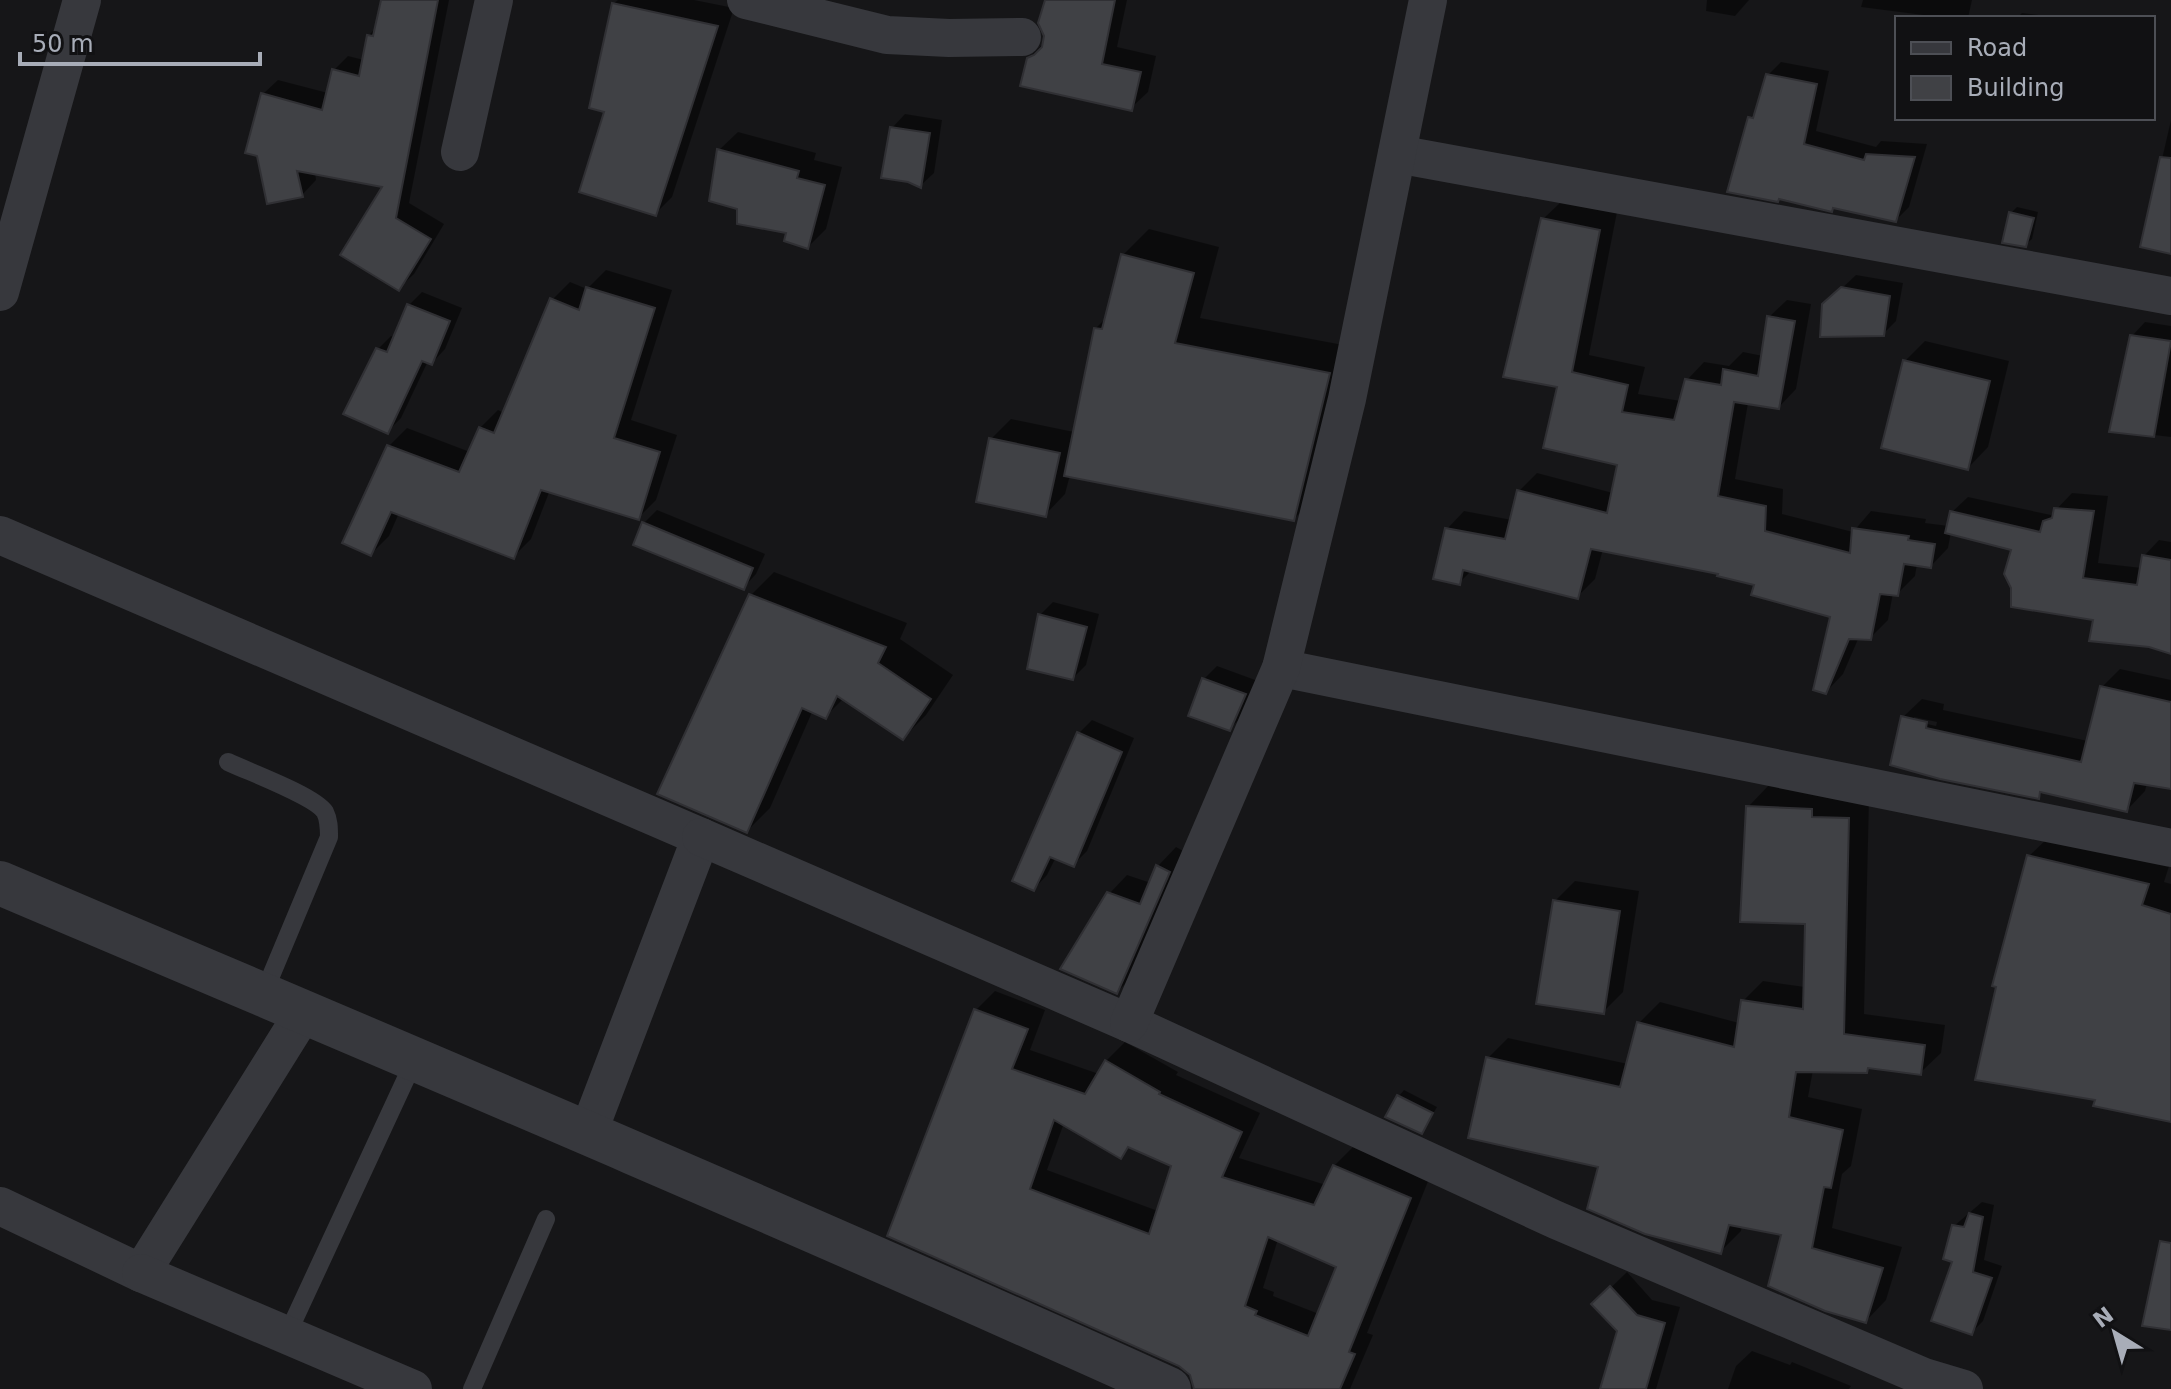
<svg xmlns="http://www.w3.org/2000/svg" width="2171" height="1389" font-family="'DejaVu Sans',sans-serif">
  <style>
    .shadow { fill: #0007; fill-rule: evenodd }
    .building { fill: #404145; stroke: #303034; stroke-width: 2; fill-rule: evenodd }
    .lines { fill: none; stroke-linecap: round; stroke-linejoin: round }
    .service { stroke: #37383d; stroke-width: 18 }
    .minor { stroke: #37383d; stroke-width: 38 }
    .tertiary { stroke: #37383d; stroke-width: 44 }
  </style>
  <rect width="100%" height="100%" fill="#161618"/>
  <g class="shadow">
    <path d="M 383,0 L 449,0 L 409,203 L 444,224 L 414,274 L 399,288 L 386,185 L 315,172 L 316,180 L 302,195 L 263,94 L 278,80 L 328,93 L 334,70 L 348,56 L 364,60 L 368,36 L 377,27 Z"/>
    <path d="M 618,0 L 694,0 L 734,8 L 672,197 L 655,214 L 607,110 L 613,4 Z"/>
    <path d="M 1047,0 L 1127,0 L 1117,47 L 1156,56 L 1148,92 L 1131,108 L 1028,59 L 1044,43 Z"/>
    <path d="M 1707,0 L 1749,0 L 1735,16 L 1706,11 Z"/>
    <path d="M 1863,0 L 1972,0 L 1968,18 L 1923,18 L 1923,15 L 1861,7 Z"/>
    <path d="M 2022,13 L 2064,18 L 2017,18 Z"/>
    <path d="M 1781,62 L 1829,71 L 1816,131 L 1876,147 L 1881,141 L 1927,144 L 1909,207 L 1896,220 L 1750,118 L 1757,111 L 1768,75 Z"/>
    <path d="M 905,114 L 942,120 L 934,173 L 920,186 L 892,128 Z"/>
    <path d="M 2171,120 L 2171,252 L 2142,246 Z"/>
    <path d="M 738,132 L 816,153 L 814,160 L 842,167 L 826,229 L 808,247 L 789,231 L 739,208 L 719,150 Z"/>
    <path d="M 1561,202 L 1617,212 L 1589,355 L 1645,367 L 1638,394 L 1681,401 L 1687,380 L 1704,362 L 1729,366 L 1743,352 L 1763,356 L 1769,317 L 1787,300 L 1811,304 L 1796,389 L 1779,407 L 1748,403 L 1735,479 L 1783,489 L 1782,514 L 1853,532 L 1871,511 L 1926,519 L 1925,523 L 1949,526 L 1952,512 L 1968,497 L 2051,515 L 2072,493 L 2108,496 L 2098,563 L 2142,568 L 2144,556 L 2159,540 L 2171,542 L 2171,652 L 2096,618 L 2013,548 L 1951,532 L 1948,548 L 1931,566 L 1917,564 L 1915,576 L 1897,594 L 1893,593 L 1888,620 L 1870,638 L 1859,637 L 1843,674 L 1826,692 L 1832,616 L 1756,584 L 1720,572 L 1603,549 L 1595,579 L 1577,597 L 1472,570 L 1459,583 L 1447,529 L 1464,511 L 1512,520 L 1519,491 L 1537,473 L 1613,493 L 1619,463 L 1559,386 L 1543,219 Z"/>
    <path d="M 2017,207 L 2038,212 L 2032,239 L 2025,245 L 2011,213 Z"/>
    <path d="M 1149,229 L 1219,247 L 1200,318 L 1354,347 L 1319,493 L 1294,519 L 1070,475 L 1065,494 L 1045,515 L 991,439 L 1011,419 L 1074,432 L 1095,329 L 1107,317 L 1123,255 Z"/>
    <path d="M 606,270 L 672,290 L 631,420 L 677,435 L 656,500 L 638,518 L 550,490 L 531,539 L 513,557 L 399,513 L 389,536 L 371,554 L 389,446 L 407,428 L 470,452 L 480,428 L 498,410 L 504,413 L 552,300 L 570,282 L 587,289 Z"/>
    <path d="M 1856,275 L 1903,283 L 1896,321 L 1883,334 L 1824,305 Z"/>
    <path d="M 422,292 L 462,308 L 445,349 L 432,363 L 428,361 L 401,418 L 388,431 L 378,349 L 391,336 L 395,337 L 409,305 Z"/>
    <path d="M 2145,322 L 2171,326 L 2171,437 L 2111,430 L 2132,336 Z"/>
    <path d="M 1925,341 L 2009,361 L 1988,447 L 1968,468 L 1905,361 Z"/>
    <path d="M 657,510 L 765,554 L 756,574 L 743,588 L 644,523 Z"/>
    <path d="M 774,572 L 907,623 L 900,639 L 953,675 L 926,715 L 903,738 L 844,698 L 826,716 L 813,710 L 770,808 L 747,831 L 751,595 Z"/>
    <path d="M 1053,602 L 1099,614 L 1086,665 L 1073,678 L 1040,615 Z"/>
    <path d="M 1217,666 L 1258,681 L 1243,716 L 1229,729 L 1204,679 Z"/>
    <path d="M 2120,669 L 2171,680 L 2171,787 L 2147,783 L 2145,791 L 2127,810 L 2044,791 L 2038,797 L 1903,717 L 1922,699 L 1944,704 L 1943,710 L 2088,741 L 2102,687 ZM 1914,717 L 1937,722 L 1936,726 L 1914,721 Z"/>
    <path d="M 1092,720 L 1134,738 L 1087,851 L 1074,864 L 1056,857 L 1047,875 L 1034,889 L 1079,733 Z"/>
    <path d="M 1768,786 L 1832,789 L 1869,799 L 1864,1014 L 1945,1025 L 1941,1053 L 1920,1073 L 1870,1067 L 1866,1071 L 1813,1070 L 1808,1097 L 1862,1109 L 1851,1166 L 1842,1174 L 1832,1228 L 1902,1247 L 1886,1300 L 1866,1321 L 1783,1233 L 1742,1225 L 1741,1231 L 1720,1252 L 1601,1166 L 1488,1058 L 1508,1038 L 1628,1064 L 1639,1023 L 1660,1002 L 1739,1023 L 1743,1001 L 1763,981 L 1805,987 L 1807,922 L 1748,807 Z"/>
    <path d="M 2053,833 L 2171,860 L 2164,882 L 2171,884 L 2171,1120 L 2097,1098 L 2029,856 Z"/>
    <path d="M 1176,847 L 1187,853 L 1136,973 L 1117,992 L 1109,894 L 1127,875 L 1151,883 L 1158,866 Z"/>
    <path d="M 1575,881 L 1639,891 L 1623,992 L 1603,1012 L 1555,901 Z"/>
    <path d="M 995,991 L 1045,1010 L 1030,1050 L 1099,1074 L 1106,1061 L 1125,1042 L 1178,1072 L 1176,1075 L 1260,1113 L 1239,1158 L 1326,1185 L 1334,1166 L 1353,1147 L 1429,1179 L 1367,1333 L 1373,1335 L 1350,1389 L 1195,1389 L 1191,1374 L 1180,1364 L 889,1235 L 976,1010 ZM 1064,1123 L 1120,1156 L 1131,1146 L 1173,1165 L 1158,1211 L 1047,1170 ZM 1278,1239 L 1338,1266 L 1319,1314 L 1273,1296 L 1274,1292 L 1263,1288 Z"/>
    <path d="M 1404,1090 L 1437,1107 L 1422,1132 L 1398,1097 Z"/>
    <path d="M 1982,1202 L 1994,1205 L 1984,1260 L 2002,1266 L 1983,1321 L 1971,1333 L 1954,1261 L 1954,1226 Z"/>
    <path d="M 1627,1272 L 1652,1300 L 1680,1307 L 1656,1389 L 1602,1389 L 1619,1330 L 1594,1304 Z"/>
    <path d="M 1752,1351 L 1790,1365 L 1792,1362 L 1851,1386 L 1849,1389 L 1728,1389 L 1736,1366 Z"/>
  </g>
  <g class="building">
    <path d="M 381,0 L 438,0 L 396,218 L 431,239 L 399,291 L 340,255 L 382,187 L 297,171 L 303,197 L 267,204 L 257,156 L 245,153 L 261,93 L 322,110 L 332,69 L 359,76 L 367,35 L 373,36 Z"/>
    <path d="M 1045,0 L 1115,0 L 1102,64 L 1141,72 L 1132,111 L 1020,86 L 1027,58 L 1034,55 L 1042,47 L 1044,36 L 1038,23 Z"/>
    <path d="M 612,3 L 718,26 L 656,216 L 579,192 L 604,112 L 589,108 Z"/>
    <path d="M 1766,74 L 1817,84 L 1804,144 L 1864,160 L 1866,154 L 1915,157 L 1896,222 L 1833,208 L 1832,212 L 1779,199 L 1778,202 L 1727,192 L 1748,117 L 1753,118 Z"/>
    <path d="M 890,127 L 930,133 L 921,188 L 908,182 L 881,178 Z"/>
    <path d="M 717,149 L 799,171 L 797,178 L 825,185 L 808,249 L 784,241 L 786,233 L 737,224 L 737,209 L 709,201 Z"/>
    <path d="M 2160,157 L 2171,158 L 2171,254 L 2140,247 Z"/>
    <path d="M 2009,212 L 2034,218 L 2026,247 L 2002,243 Z"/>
    <path d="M 1541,218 L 1600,230 L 1572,372 L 1628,385 L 1622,412 L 1674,420 L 1685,379 L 1721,385 L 1723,369 L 1758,376 L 1767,316 L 1795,321 L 1779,409 L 1734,402 L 1718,496 L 1766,506 L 1765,531 L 1850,553 L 1852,528 L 1909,536 L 1908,540 L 1935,544 L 1931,568 L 1904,564 L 1898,596 L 1880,594 L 1871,640 L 1849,639 L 1826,694 L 1813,690 L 1830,617 L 1751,595 L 1754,585 L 1717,576 L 1718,574 L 1591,549 L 1578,599 L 1463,570 L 1460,585 L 1433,579 L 1445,528 L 1505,539 L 1517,490 L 1607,513 L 1617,465 L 1543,448 L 1557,387 L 1503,377 Z"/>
    <path d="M 1121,254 L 1194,273 L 1175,343 L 1330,373 L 1294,521 L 1064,476 L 1094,328 L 1102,329 Z"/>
    <path d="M 586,287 L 655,308 L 614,438 L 660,452 L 639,520 L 541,490 L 514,559 L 391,512 L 371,556 L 342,543 L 387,445 L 459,472 L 479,427 L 494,433 L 550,298 L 579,310 Z"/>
    <path d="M 1841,287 L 1890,296 L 1884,336 L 1820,337 L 1822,304 Z"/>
    <path d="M 407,304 L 450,321 L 432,365 L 422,361 L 388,434 L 343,414 L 376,348 L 387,352 Z"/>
    <path d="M 2130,335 L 2171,341 L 2154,437 L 2109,432 Z"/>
    <path d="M 1903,360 L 1990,381 L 1968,470 L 1881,448 Z"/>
    <path d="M 989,438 L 1060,453 L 1046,517 L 976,502 Z"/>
    <path d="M 2054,508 L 2094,511 L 2083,578 L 2137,585 L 2142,555 L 2171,560 L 2171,654 L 2149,647 L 2089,641 L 2093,620 L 2011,607 L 2011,588 L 2004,574 L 2011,550 L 1945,533 L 1950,511 L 2040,532 L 2043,521 L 2052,518 Z"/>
    <path d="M 642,522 L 753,568 L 744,590 L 633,545 Z"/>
    <path d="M 749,594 L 886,647 L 878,663 L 931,699 L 903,740 L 837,696 L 826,719 L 802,708 L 747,833 L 657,794 Z"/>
    <path d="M 1038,614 L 1087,627 L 1073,680 L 1027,669 Z"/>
    <path d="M 1202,678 L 1246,694 L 1230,731 L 1188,716 Z"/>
    <path d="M 2100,686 L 2171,702 L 2171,789 L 2134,783 L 2127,812 L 2040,792 L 2039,799 L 1940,779 L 1890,765 L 1901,716 L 1927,722 L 1926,728 L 2081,762 Z"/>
    <path d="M 1077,732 L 1122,752 L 1074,867 L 1050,857 L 1034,891 L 1012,881 Z"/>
    <path d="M 1746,806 L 1812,809 L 1812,817 L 1849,818 L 1844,1034 L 1925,1045 L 1921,1075 L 1868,1068 L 1867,1073 L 1796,1072 L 1789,1117 L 1843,1130 L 1831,1188 L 1824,1187 L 1812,1248 L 1883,1268 L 1866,1323 L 1825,1311 L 1768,1286 L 1781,1235 L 1729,1225 L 1721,1254 L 1645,1234 L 1587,1209 L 1598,1167 L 1468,1138 L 1486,1057 L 1620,1087 L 1637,1022 L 1734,1047 L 1741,1000 L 1803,1009 L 1805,924 L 1740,922 Z"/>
    <path d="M 2027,855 L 2149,884 L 2142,905 L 2171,914 L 2171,1122 L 2093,1106 L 2095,1100 L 1975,1080 L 1996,987 L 1992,986 Z"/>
    <path d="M 1156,865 L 1170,872 L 1117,994 L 1060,969 L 1107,892 L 1140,904 Z"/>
    <path d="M 1553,900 L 1620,911 L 1604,1014 L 1536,1004 Z"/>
    <path d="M 974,1009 L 1028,1029 L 1012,1069 L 1085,1094 L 1105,1060 L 1160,1092 L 1159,1094 L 1242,1132 L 1222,1177 L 1314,1205 L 1333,1165 L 1411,1198 L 1349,1352 L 1355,1354 L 1340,1389 L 1194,1389 L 1190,1375 L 1179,1366 L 887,1236 ZM 1054,1120 L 1121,1159 L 1128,1147 L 1171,1166 L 1149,1234 L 1030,1189 ZM 1268,1237 L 1336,1267 L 1308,1336 L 1255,1315 L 1257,1311 L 1245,1306 Z"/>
    <path d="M 1397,1095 L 1433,1113 L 1422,1134 L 1385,1117 Z"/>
    <path d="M 1969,1213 L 1983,1217 L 1973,1272 L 1992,1278 L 1972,1335 L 1931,1321 L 1952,1262 L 1943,1259 L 1952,1225 L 1964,1227 Z"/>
    <path d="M 2160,1241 L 2171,1243 L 2171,1330 L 2142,1326 Z"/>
    <path d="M 1610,1286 L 1637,1315 L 1665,1323 L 1646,1389 L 1600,1389 L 1617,1331 L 1591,1304 Z"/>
  </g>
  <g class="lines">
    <g class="service">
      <path d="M 228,762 C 249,772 315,796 325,812 C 329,820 329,828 329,837 L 263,995"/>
      <path d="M 287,1335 L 415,1059"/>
      <path d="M 472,1389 L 546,1219"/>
    </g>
    <g class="minor">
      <path d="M 746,0 L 887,35 L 949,38 L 1022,37"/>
      <path d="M 460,152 L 494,0"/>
      <path d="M 1397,154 L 2171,296"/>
      <path d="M 0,292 L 82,0"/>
      <path d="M 0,535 L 701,837 L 588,1133"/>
      <path d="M 1281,668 L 2171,848"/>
      <path d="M 701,837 L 1129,1023 L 1556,1220 L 1924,1377 L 1964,1389"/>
      <path d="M 1129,1023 L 1281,668 L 1347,399 L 1428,0"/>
      <path d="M 0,1206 L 141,1273 L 304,1012"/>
      <path d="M 141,1273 L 413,1389"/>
    </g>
    <path class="tertiary" d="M 0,883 C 391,1049 782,1214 1169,1389"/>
  </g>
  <rect x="1895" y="16" width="260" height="104" fill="#111113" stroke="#4d4f55" stroke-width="2"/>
  <rect x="1911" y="42" width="40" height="12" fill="#37383d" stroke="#4d4f55" stroke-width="2"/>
  <text x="1967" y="56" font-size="24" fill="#a8adb8">Road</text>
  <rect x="1911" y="76" width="40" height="24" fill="#404145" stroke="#4d4f55" stroke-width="2"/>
  <text x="1967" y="96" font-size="24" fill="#a8adb8">Building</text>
  <g transform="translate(2115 1333) rotate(323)" stroke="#111113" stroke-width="6" paint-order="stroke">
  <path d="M0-6L14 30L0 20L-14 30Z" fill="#a8adb8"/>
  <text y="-12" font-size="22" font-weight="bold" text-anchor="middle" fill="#a8adb8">N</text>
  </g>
  <path d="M20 52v12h240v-12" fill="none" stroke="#a8adb8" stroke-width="4"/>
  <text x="32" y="52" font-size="24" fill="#a8adb8" stroke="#111113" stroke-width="6" paint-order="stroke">50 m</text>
</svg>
